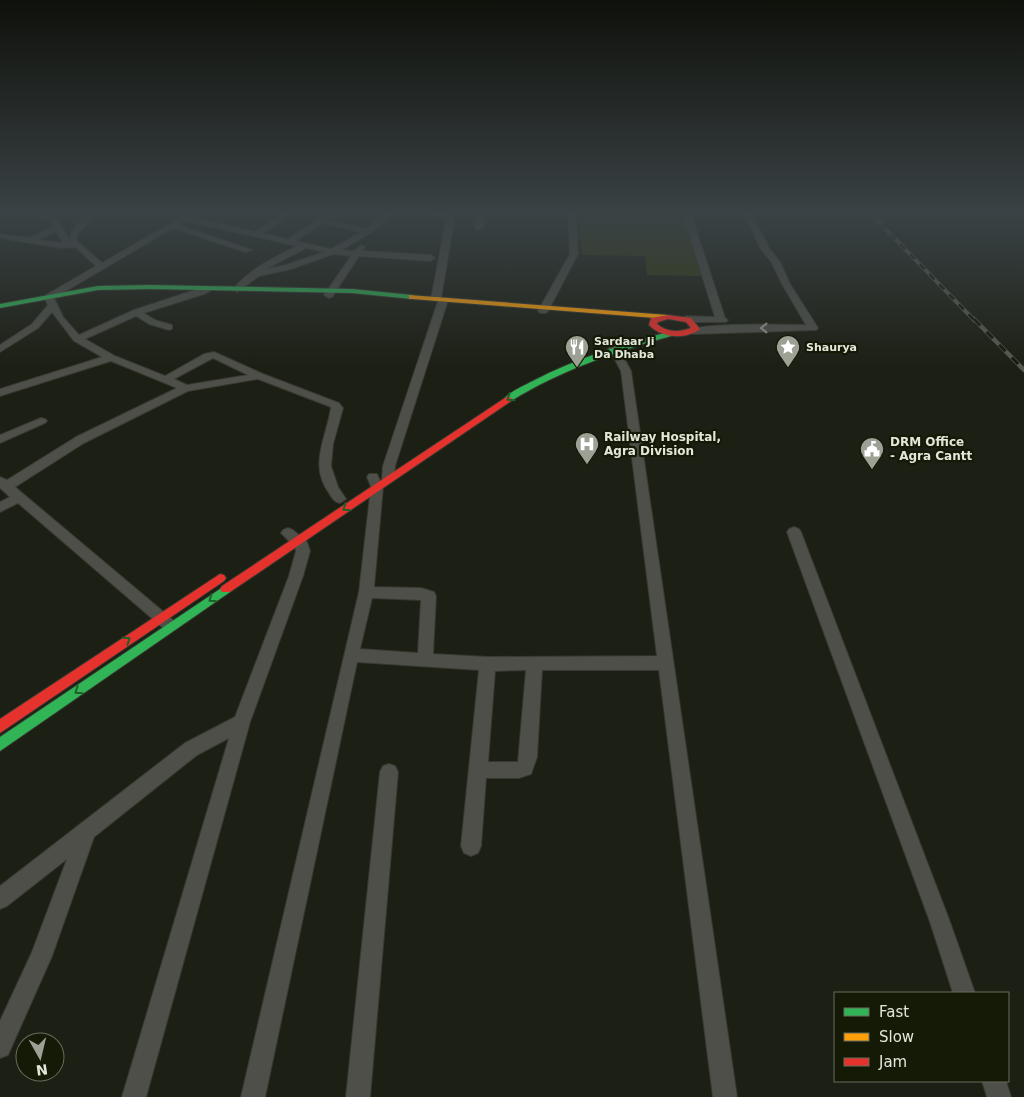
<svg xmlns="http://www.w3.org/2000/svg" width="1024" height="1097" font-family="'DejaVu Sans',sans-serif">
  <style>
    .green { fill: #313b11 }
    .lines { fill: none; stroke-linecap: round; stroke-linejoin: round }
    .street-casing { stroke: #363930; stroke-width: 2 }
    .fast-casing { stroke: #363930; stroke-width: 2 }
    .slow-casing { stroke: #363930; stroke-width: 2 }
    .jam-casing { stroke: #363930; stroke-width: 2 }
    .street { fill: #4d4f48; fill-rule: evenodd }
    .fast { fill: #30b455; fill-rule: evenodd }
    .slow { fill: #ff9f0a; fill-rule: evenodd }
    .jam { fill: #e5322d; fill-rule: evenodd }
    .rail-far1-casing { stroke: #575950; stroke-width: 4 }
    .rail-casing { stroke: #575950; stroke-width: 4.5 }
    .rail-far1 { stroke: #151a07; stroke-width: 2.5; stroke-dasharray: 7; stroke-linecap: butt }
    .rail { stroke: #151a07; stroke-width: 3; stroke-dasharray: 9; stroke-linecap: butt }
    .oneway { stroke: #90938a }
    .oneway2 { stroke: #215f2a }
    .labels { text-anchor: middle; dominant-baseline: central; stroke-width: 4.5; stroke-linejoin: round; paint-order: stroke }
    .far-poi-label { font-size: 11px; font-weight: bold; fill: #e3e7da; stroke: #151a07; text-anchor: start }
    .poi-label { font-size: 12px; font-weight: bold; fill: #e3e7da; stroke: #151a07; text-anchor: start }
  </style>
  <rect width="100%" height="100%" fill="#1c1f14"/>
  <path class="green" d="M 578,214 L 683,214 L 702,276 L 647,275 L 645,256 L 582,255 Z"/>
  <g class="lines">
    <g class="street-casing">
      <g id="street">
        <path d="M 28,214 L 56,216 L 69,239 L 71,233 L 86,214 L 94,214 L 79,233 L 76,240 L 102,263 L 187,214 L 196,214 L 192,217 L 255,232 L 283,214 L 292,214 L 263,233 L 288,239 C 306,228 321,214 343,214 L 328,220 L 367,229 L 384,214 L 392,214 L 378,228 L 342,250 L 354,251 L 361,245 L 365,247 L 362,251 L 431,255 L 435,258 L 431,261 L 359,256 L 332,297 L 329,298 L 324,295 L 351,256 L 333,254 L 291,269 L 259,276 L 237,292 L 233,289 C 250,269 273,258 297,246 L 186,221 L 179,225 L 252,250 L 245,252 L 173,228 L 54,298 L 63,317 L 79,335 L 134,310 L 204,287 L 210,287 L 210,291 L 204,294 L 144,313 L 155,320 L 172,325 L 172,329 L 169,330 L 149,324 L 136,316 L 85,339 L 115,356 L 165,376 L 204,354 L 214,352 L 263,374 L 339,403 L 343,408 L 333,444 L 331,466 L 338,487 L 346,499 L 340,503 C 334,502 332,498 329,493 C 308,464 327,437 331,407 L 258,379 L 188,391 L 84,443 L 15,487 L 172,619 L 175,623 L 172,627 L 167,629 L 162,627 L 18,503 L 0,512 L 0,502 L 10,497 L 0,488 L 0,477 L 7,480 L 76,437 L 177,388 L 111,361 L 0,396 L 0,389 L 102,357 L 74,341 L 52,312 L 38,328 L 0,352 L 0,345 L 32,324 L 48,305 L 44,297 L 46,295 L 96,266 L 75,247 L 61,248 L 0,238 L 0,234 L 29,238 L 54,226 L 50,220 ZM 323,223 L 361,232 L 331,249 L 296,241 ZM 56,231 L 63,243 L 38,240 ZM 306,248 L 324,252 L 286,265 L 266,269 ZM 213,358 L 248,375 L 187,385 L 174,379 Z"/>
        <path d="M 428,214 L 450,214 L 453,216 L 454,221 L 441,298 L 448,300 L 395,466 L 394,479 L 388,483 L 382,479 L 383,466 L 438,301 L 431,299 L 446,221 L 446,218 Z"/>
        <path d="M 477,214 L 485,214 L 483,228 L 479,230 L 475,228 Z"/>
        <path d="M 568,214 L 576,214 L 578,254 L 548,311 L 546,313 L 540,313 L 538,311 L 570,254 Z"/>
        <path d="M 683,214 L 691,214 L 725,318 L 728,320 L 726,322 L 686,322 L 681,319 L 686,316 L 715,317 Z"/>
        <path d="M 744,214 L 752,214 L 769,248 L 780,262 L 790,284 L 818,328 L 816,330 L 693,334 L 688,331 C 699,322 787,325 806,325 L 782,284 L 772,263 L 761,249 Z"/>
        <path d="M 611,340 L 616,343 L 631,371 L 737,1097 L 713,1097 L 659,670 L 542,670 L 537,757 L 531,774 L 519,778 L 486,778 L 481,846 L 478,853 L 471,856 L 464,853 L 461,846 L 479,670 L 357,662 L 265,1097 L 241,1097 L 359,592 L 371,487 L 367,477 L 369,474 L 377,474 L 383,487 L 374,587 L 421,588 L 434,592 L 436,596 L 433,654 L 488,657 L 657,656 L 621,371 L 606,343 ZM 372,598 L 421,600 L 418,653 L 360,649 ZM 526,670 L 518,762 L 488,762 L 495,671 Z"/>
        <path d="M 41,418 L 45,419 L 47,421 L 45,423 L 0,443 L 0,435 Z"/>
        <path d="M 794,527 L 799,529 L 801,532 L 950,922 L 975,993 L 953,993 L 930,922 L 787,532 L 789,529 Z"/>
        <path d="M 288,528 L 293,530 L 307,542 L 310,551 L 303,576 L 250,722 L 146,1097 L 122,1097 L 229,738 L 197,755 L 94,837 L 52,956 L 8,1055 L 0,1058 L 0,1021 L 32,952 L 67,859 L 7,906 L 0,909 L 0,886 L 185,743 L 235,717 L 289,576 L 296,551 L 295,547 L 281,533 L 283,530 Z"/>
        <path d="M 389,764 L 395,766 L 398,772 L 370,1097 L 346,1097 L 380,772 L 383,766 Z"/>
        <path d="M 982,1081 L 1006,1081 L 1011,1097 L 987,1097 Z"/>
      </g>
    </g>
    <g class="fast-casing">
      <g id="fast">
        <path d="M 150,285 L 352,289 L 412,295 L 416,297 L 412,299 L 352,293 L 150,289 L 98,290 L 0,308 L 0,304 L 98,286 Z"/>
        <path d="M 668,332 L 672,334 L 671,336 C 615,352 561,370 511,401 L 508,402 L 504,399 C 511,391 523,386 533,381 C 575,359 622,344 668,332 Z"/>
        <path d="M 226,585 L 230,586 L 232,589 L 230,592 L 0,751 L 0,737 Z"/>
      </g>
    </g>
    <g class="slow-casing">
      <path id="slow" d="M 409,295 L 668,315 L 672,317 L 668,319 L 412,299 L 409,299 Z"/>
    </g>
    <g class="jam-casing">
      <g id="jam">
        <path d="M 668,315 L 691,318 L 700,329 C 686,340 661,338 649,325 L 651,318 ZM 668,319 L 686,322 L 691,328 C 679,332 668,333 657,324 L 658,322 Z"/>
        <path d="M 508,396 L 512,399 L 511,401 L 230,592 L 222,592 L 220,589 L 222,586 Z"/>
        <path d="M 220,574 L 224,575 L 226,578 L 224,581 L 0,733 L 0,719 Z"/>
      </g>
    </g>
    <use href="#street" class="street"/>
    <use href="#fast" class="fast"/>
    <use href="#slow" class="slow"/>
    <use href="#jam" class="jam"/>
    <g class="rail-far1-casing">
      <path id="rail-far1" d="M 871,214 L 975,321"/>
    </g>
    <g class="rail-casing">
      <path id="rail" d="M 974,319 L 1024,370"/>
    </g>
    <use href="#rail-far1" class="rail-far1"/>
    <use href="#rail" class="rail"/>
  </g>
  <defs><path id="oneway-chevron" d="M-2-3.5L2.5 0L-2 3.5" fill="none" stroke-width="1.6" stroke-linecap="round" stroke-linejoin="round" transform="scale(1.25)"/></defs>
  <use class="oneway" href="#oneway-chevron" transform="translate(764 328) rotate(180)"/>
  <g class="oneway2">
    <use href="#oneway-chevron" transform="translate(510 398) rotate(146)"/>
    <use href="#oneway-chevron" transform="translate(346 508) rotate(146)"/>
    <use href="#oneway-chevron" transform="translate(212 599) rotate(145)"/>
    <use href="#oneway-chevron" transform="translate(127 640) rotate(-35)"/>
    <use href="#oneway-chevron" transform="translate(78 691) rotate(146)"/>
  </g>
  <linearGradient id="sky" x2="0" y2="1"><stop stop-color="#0f110b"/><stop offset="0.58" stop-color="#3a4245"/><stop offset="1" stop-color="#3a4245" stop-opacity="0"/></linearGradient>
  <rect width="1024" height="367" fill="url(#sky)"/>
  <defs>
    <g id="restaurant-pin" transform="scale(1.25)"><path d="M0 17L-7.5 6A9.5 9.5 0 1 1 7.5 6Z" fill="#9da195" stroke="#151a07"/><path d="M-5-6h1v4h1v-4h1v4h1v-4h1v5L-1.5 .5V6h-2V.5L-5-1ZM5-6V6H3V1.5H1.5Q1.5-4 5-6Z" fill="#fff"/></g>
    <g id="sight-pin" transform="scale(1.25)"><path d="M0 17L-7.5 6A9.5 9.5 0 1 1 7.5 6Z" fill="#9da195" stroke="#151a07"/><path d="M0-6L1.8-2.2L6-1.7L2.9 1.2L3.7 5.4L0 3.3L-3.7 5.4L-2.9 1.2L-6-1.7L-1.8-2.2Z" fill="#fff"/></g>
    <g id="hospital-pin" transform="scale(1.25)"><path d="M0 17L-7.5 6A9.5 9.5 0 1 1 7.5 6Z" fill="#9da195" stroke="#151a07"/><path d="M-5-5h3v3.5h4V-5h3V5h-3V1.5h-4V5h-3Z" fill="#fff"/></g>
    <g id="civic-pin" transform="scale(1.25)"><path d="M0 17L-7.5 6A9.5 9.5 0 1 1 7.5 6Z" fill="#9da195" stroke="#151a07"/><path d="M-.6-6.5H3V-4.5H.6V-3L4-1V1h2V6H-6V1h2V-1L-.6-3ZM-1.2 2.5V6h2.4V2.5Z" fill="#fff"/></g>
  </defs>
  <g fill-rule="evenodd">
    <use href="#restaurant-pin" x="577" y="347"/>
    <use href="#sight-pin" x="788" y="347"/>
    <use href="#hospital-pin" x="587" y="444"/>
    <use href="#civic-pin" x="872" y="449"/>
  </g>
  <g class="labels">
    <g class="far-poi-label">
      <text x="594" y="341">Sardaar Ji<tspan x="594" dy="13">Da Dhaba</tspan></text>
      <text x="806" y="347">Shaurya</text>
    </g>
    <g class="poi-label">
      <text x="604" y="437">Railway Hospital,<tspan x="604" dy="14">Agra Division</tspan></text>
      <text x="890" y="442">DRM Office<tspan x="890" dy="14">- Agra Cantt</tspan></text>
    </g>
  </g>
  <rect x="834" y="992" width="175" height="90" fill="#151a07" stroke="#676c5b"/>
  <rect x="844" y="1008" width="25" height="8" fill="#30b455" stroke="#676c5b"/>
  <text x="879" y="1017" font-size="15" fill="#e3e7da">Fast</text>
  <rect x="844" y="1033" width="25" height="8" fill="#ff9f0a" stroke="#676c5b"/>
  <text x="879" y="1042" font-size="15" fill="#e3e7da">Slow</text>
  <rect x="844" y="1058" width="25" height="8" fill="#e5322d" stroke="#676c5b"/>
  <text x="879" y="1067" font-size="15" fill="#e3e7da">Jam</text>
  <g transform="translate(40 1057) rotate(172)"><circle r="24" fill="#151a07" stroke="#676c5b"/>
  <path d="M0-4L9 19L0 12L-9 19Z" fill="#9da195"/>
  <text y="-8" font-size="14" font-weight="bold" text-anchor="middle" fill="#e3e7da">N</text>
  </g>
</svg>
